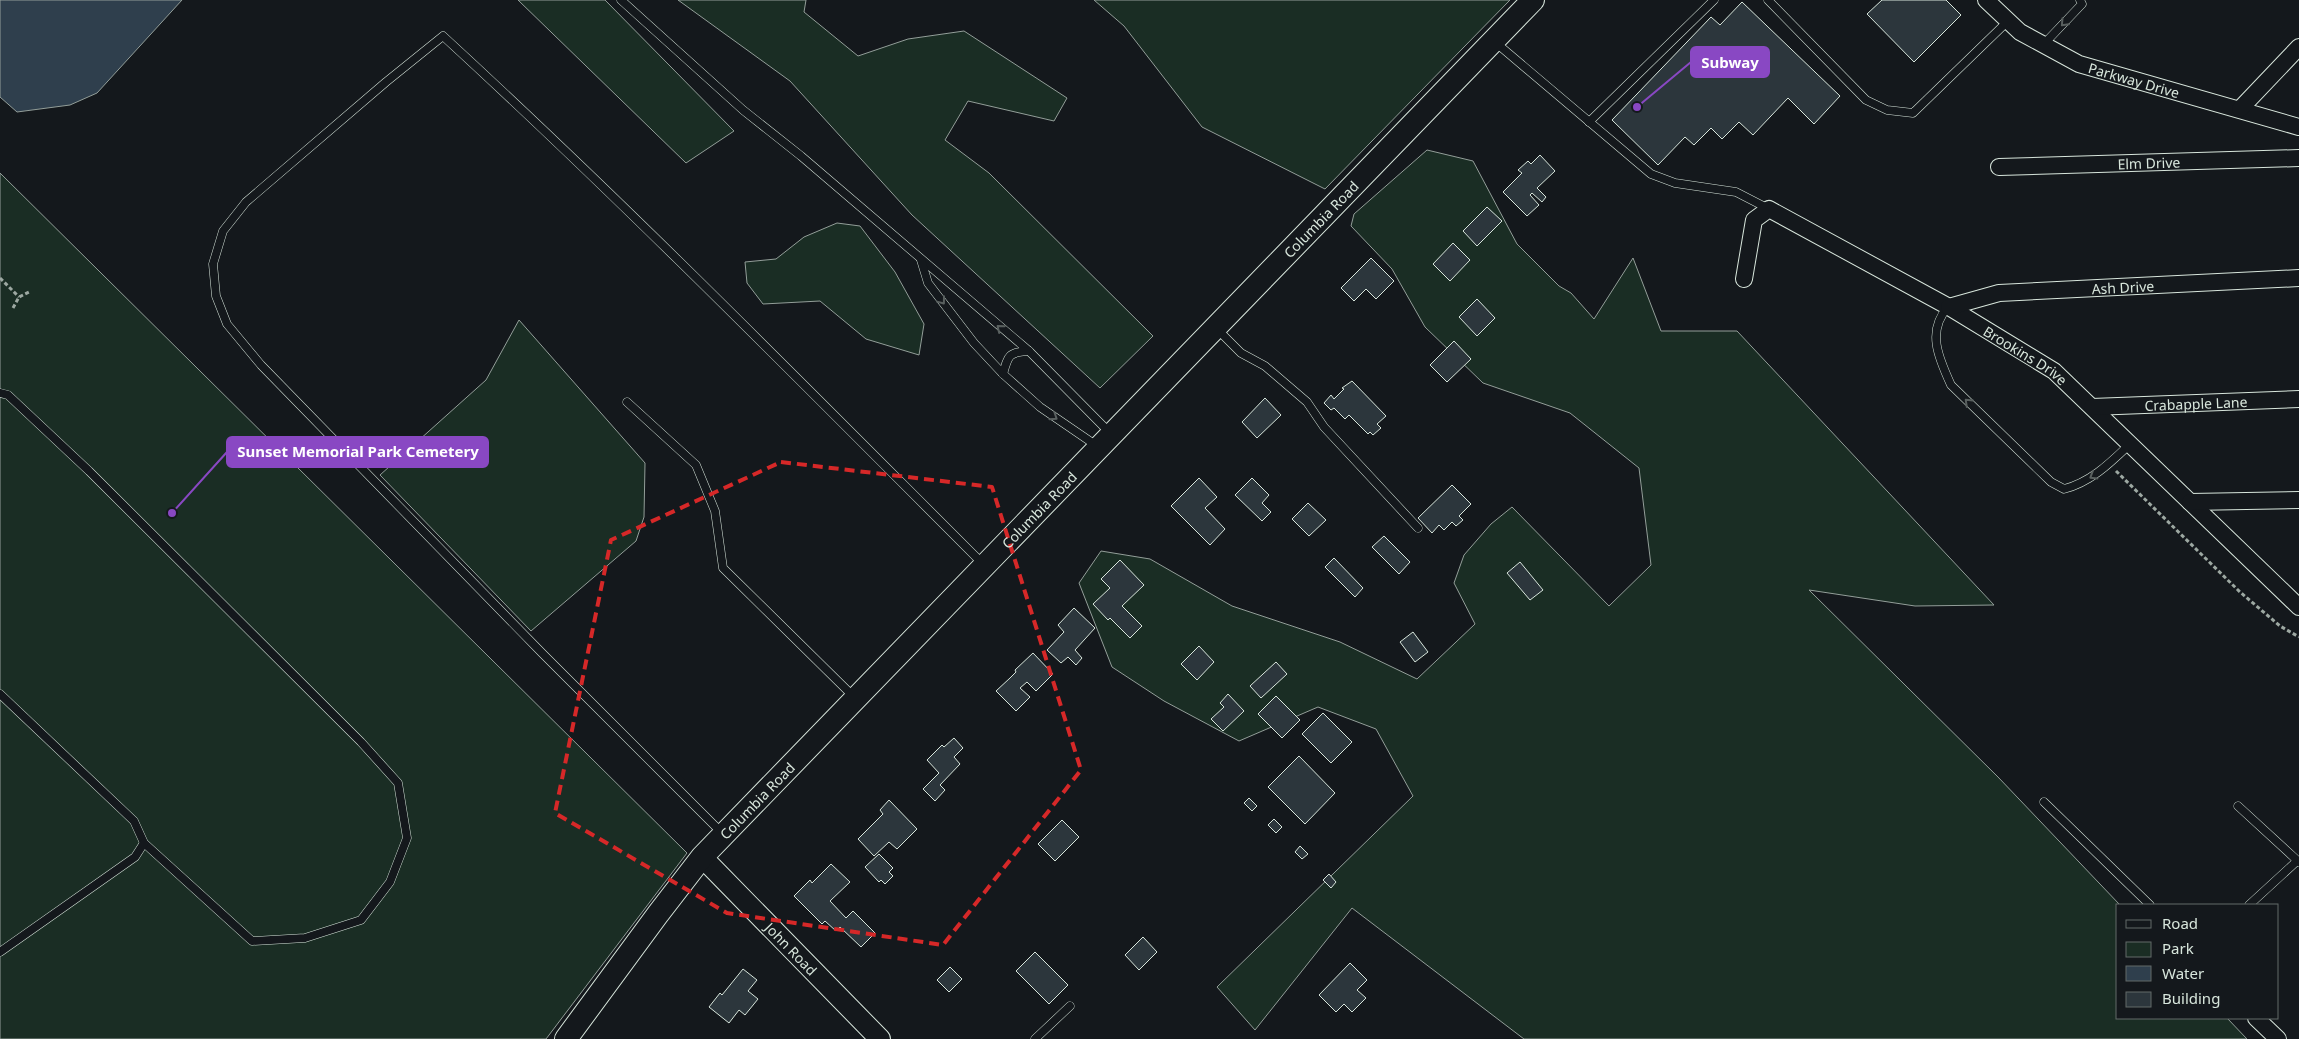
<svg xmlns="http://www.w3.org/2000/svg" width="2299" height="1039" font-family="'Noto Sans',sans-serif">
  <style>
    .green { fill: #1a2d24; stroke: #939e99 }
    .water { fill: #2f3f4d; stroke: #939e99 }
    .building { fill: #2c363c; stroke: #d8e6dc }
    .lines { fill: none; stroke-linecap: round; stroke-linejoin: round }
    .service-casing { stroke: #d8e6dc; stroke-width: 9 }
    .minor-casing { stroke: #d8e6dc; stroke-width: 18 }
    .tertiary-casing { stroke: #d8e6dc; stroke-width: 22 }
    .secondary-casing { stroke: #d8e6dc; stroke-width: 24 }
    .path { stroke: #9da8a2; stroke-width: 3; stroke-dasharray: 4 2.5; stroke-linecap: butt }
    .service { stroke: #14181c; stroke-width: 8 }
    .minor { stroke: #14181c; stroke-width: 16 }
    .tertiary { stroke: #14181c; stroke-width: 20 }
    .secondary { stroke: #14181c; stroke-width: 22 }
    .oneway { stroke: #59605f }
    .marked { fill: none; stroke: #d62828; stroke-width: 4; stroke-dasharray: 10 6; stroke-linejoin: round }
    .labels { text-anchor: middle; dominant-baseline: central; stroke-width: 4; stroke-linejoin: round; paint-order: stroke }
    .street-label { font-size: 14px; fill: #d8e6dc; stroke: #14181c }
    .leader { fill: none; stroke: #8948c3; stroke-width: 2 }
    .callout-dot { fill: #8948c3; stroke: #14181c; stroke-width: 2 }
    .callout { fill: #8948c3; stroke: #8948c3; stroke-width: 2 }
    .callout-label { font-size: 15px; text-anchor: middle; font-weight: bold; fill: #fff }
  </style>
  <rect width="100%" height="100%" fill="#14181c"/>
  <g class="green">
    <path d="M 518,0 L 605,0 L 734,131 L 686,163 Z"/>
    <path d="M 678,0 L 806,0 L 804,12 L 858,56 L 908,39 L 964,31 L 1067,98 L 1054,121 L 968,101 L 945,140 L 989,173 L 1153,336 L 1100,388 L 912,215 L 790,81 Z"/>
    <path d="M 1094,0 L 1510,0 L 1325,189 L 1202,127 L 1124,26 Z"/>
    <path d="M 1427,150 L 1473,161 L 1517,244 L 1559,286 L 1571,293 L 1594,319 L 1633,258 L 1661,331 L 1737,331 L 1994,605 L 1915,606 L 1809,590 L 1998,777 L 2120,905 L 2118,905 L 2118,1018 L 2227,1018 L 2247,1039 L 1524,1039 L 1352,908 L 1255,1030 L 1217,987 L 1413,796 L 1376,729 L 1318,707 L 1239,741 L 1164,701 L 1112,667 L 1079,583 L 1101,551 L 1150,559 L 1232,606 L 1340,642 L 1417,679 L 1475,624 L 1454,583 L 1464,555 L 1491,524 L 1512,507 L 1609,606 L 1651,565 L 1639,468 L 1570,413 L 1483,383 L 1425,327 L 1392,269 L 1351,226 L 1354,214 Z"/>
    <path d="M 0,173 L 687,853 L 546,1039 L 0,1039 Z"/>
    <path d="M 837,223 L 860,226 L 895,272 L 924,324 L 919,355 L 866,339 L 820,301 L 763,304 L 747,283 L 745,262 L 776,259 L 804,237 Z"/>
    <path d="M 519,320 L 645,463 L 644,517 L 636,541 L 531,631 L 380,475 L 486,380 Z"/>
  </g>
  <path class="water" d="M 0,0 L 182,0 L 97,93 L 70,105 L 17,112 L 0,97 Z"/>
  <g class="building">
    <path d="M 1882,0 L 1946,0 L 1961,15 L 1914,62 L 1867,14 Z"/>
    <path d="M 1742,2 L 1840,96 L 1814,124 L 1788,98 L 1753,135 L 1739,122 L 1722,139 L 1711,128 L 1694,145 L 1685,137 L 1658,165 L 1612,120 L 1711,17 L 1720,25 Z"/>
    <path d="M 1540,155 L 1555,171 L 1537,188 L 1546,197 L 1542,202 L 1532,193 L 1530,195 L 1539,205 L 1527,216 L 1503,192 L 1522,173 L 1518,170 L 1528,161 L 1531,164 Z"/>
    <path d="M 1487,207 L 1502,221 L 1477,246 L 1463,231 Z"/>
    <path d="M 1453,243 L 1470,260 L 1450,281 L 1433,264 Z"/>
    <path d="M 1371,258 L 1394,281 L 1376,299 L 1366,289 L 1354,301 L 1341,288 Z"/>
    <path d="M 1477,299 L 1495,318 L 1477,336 L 1459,317 Z"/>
    <path d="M 1454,341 L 1471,359 L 1447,382 L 1430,365 Z"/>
    <path d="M 1352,381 L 1386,416 L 1377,424 L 1381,428 L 1373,435 L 1370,432 L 1368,434 L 1349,415 L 1345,419 L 1334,408 L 1331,410 L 1324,403 L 1331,395 L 1334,399 L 1344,389 L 1342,388 Z"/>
    <path d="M 1265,398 L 1281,415 L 1257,438 L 1242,422 Z"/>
    <path d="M 1199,478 L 1217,497 L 1205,508 L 1225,529 L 1210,545 L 1171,506 Z"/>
    <path d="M 1252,478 L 1269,495 L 1262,503 L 1271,512 L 1262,521 L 1235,495 Z"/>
    <path d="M 1452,485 L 1471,504 L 1459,516 L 1463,520 L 1456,526 L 1452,522 L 1444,530 L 1439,525 L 1432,533 L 1418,518 Z"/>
    <path d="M 1308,503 L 1326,520 L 1309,536 L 1292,519 Z"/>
    <path d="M 1384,536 L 1410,562 L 1399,574 L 1372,547 Z"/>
    <path d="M 1334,558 L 1363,588 L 1355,597 L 1325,567 Z"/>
    <path d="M 1120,560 L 1144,585 L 1122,606 L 1142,626 L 1130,638 L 1110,618 L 1108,620 L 1093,604 L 1110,588 L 1101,579 Z"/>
    <path d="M 1520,562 L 1543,590 L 1530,600 L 1507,573 Z"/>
    <path d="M 1074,608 L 1095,628 L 1075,650 L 1082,658 L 1076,665 L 1068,657 L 1061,663 L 1047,650 L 1064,632 L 1058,625 Z"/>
    <path d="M 1413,632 L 1428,652 L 1415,662 L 1400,642 Z"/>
    <path d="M 1199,646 L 1214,662 L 1197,680 L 1181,664 Z"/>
    <path d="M 1033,653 L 1053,674 L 1036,691 L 1027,682 L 1020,688 L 1030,697 L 1016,711 L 996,691 L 1010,678 L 1016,672 L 1015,670 Z"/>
    <path d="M 1276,662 L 1287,674 L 1261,698 L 1250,686 Z"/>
    <path d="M 1228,694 L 1244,711 L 1223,731 L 1211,719 L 1224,707 L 1220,703 Z"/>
    <path d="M 1276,696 L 1300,720 L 1282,738 L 1258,714 Z"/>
    <path d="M 1323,713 L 1352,742 L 1331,763 L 1302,734 Z"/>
    <path d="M 954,738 L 963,748 L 954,757 L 960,764 L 940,785 L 945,790 L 935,801 L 923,789 L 939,773 L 927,760 L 942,745 L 944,747 Z"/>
    <path d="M 1299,756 L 1335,793 L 1305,824 L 1268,787 Z"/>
    <path d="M 1249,798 L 1257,806 L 1252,811 L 1244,803 Z"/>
    <path d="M 889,800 L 917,829 L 897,849 L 889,842 L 874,856 L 858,839 L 883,814 L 880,810 Z"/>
    <path d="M 1274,819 L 1282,827 L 1276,833 L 1268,825 Z"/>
    <path d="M 1062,820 L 1079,837 L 1055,861 L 1038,844 Z"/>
    <path d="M 1300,846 L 1308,854 L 1302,859 L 1295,852 Z"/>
    <path d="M 879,854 L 893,868 L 889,872 L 893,876 L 885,884 L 881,880 L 879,882 L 865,867 Z"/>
    <path d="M 831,864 L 850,882 L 830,901 L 846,918 L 853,911 L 875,933 L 861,947 L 840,927 L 836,931 L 825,921 L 822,924 L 794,896 L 810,880 L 812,883 Z"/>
    <path d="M 1329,874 L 1336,882 L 1331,888 L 1323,880 Z"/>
    <path d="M 1143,937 L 1157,952 L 1139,970 L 1125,955 Z"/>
    <path d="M 1035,952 L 1068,985 L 1049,1004 L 1016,971 Z"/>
    <path d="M 1350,963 L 1367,980 L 1357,990 L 1366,998 L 1352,1012 L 1344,1004 L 1336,1012 L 1319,995 Z"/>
    <path d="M 950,967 L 962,979 L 949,992 L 937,980 Z"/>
    <path d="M 743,969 L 757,980 L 748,991 L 758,999 L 745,1015 L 739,1010 L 729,1023 L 709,1007 L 720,993 L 722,995 Z"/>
  </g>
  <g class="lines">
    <g class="service-casing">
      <g id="service">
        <path d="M 621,0 L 743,110 L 801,156 L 1029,351 L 1110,433"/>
        <path d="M 1768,0 L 1866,100 L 1887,110 L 1913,113 L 2008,21"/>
        <path d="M 1495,42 L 1651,174 L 1675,183 L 1736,192 L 1769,209"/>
        <path d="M 2043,45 L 2082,4 L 2080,0"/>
        <path d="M 1589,122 L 1714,0"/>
        <path d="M 921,260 L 928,283 L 974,343 L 1003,374 L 1040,407 L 1097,446"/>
        <path d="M 1948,307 C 1926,331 1939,359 1951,385 L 2051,482 L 2064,489 C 2091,482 2110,463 2130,444"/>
        <path d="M 1216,328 L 1241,353 L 1265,366 L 1307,402 L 1324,427 L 1418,528"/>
        <path d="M 1003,374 C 1008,355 1009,352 1029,351"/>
        <path d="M 0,393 L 8,395 L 89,471 L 361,742 L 398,783 L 407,838 L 390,882 L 361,920 L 305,938 L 252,941 L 144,843 L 134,821 L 0,694"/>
        <path d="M 627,402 L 696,465 L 715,511 L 723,568 L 854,697"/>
        <path d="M 2044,802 L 2150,905"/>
        <path d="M 2238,806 L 2299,862"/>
        <path d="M 722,833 L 542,653 L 261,365 L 227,324 L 216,296 L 213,264 L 223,231 L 246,202 L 386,82 L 443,36 C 628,206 805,386 983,564"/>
        <path d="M 2249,905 L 2297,861"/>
        <path d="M 0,952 L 135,857 L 144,843"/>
        <path d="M 1035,1039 L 1070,1006"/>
      </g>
    </g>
    <g class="minor-casing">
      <g id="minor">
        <path id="s1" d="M 1986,0 L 2020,32 L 2079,64 L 2299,127"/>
        <path d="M 2240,109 L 2299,47"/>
        <path id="s2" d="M 1999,167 L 2299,158"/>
        <path id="s3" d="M 1744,279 L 1754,220 L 1769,209 L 1949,307 L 2054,371 L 2299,607"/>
        <path id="s4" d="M 1949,307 L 1999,293 L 2299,278"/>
        <path id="s5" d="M 2092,407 L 2299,399"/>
        <path d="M 2190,502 L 2299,500"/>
        <path d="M 2256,1018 L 2278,1039"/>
      </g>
    </g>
    <g class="tertiary-casing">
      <g id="tertiary">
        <path id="s6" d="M 702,857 L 880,1039"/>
      </g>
    </g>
    <g class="secondary-casing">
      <g id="secondary">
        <path id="s7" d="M 566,1039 L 658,914 L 702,857 L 1533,0"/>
      </g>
    </g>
    <g class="path">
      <path d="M 0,278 L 19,297"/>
      <path d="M 13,308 L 19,297 L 29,292"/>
      <path d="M 2116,471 L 2240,592 L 2280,626 L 2299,637"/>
    </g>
    <use href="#service" class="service"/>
    <use href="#minor" class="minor"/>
    <use href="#tertiary" class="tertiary"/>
    <use href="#secondary" class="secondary"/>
  </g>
  <defs><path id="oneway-chevron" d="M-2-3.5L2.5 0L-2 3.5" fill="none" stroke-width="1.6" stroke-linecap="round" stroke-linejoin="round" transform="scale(1.25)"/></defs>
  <g class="oneway">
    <use href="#oneway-chevron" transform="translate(2064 23) rotate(133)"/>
    <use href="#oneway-chevron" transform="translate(942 301) rotate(53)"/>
    <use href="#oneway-chevron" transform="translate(1000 328) rotate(-141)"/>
    <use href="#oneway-chevron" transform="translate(1968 402) rotate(-136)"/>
    <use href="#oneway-chevron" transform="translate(1054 417) rotate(34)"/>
    <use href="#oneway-chevron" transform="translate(2093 476) rotate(148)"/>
  </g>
  <path class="marked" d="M 781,462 L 992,487 L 1081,770 L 943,945 L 727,913 L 555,813 L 611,540 Z"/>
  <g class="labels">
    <g class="street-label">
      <text stroke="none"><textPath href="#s1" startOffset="171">Parkway Drive</textPath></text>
      <text stroke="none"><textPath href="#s2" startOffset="150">Elm Drive</textPath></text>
      <text stroke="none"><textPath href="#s7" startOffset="1116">Columbia Road</textPath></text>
      <text stroke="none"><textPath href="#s4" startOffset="176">Ash Drive</textPath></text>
      <text stroke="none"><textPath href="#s3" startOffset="374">Brookins Drive</textPath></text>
      <text stroke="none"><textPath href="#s5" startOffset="104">Crabapple Lane</textPath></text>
      <text stroke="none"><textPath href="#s7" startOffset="711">Columbia Road</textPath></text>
      <text stroke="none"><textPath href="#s7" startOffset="306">Columbia Road</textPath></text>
      <text stroke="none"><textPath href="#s6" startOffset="128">John Road</textPath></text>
    </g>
  </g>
  <path class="leader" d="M1637 107L1691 62M172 513L227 452"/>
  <g class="callout-dot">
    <circle cx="1637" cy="107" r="5"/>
    <circle cx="172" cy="513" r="5"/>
  </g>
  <g class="callout">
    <rect x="1691" y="47" width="78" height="30" rx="5"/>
    <rect x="227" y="437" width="261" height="30" rx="5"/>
  </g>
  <g class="callout-label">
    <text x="1730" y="68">Subway</text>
    <text x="358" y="457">Sunset Memorial Park Cemetery</text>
  </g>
  <rect x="2116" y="904" width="162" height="115" fill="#14181c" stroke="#626a69"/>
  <rect x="2126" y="920" width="25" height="8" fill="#14181c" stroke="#626a69"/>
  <text x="2162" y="929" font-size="15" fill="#d8e6dc">Road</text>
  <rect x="2126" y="942" width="25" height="15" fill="#1a2d24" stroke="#626a69"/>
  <text x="2162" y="954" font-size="15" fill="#d8e6dc">Park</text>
  <rect x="2126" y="966" width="25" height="15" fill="#2f3f4d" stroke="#626a69"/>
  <text x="2162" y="979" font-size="15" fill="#d8e6dc">Water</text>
  <rect x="2126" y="992" width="25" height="15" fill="#2c363c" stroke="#626a69"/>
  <text x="2162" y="1004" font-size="15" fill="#d8e6dc">Building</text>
</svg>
